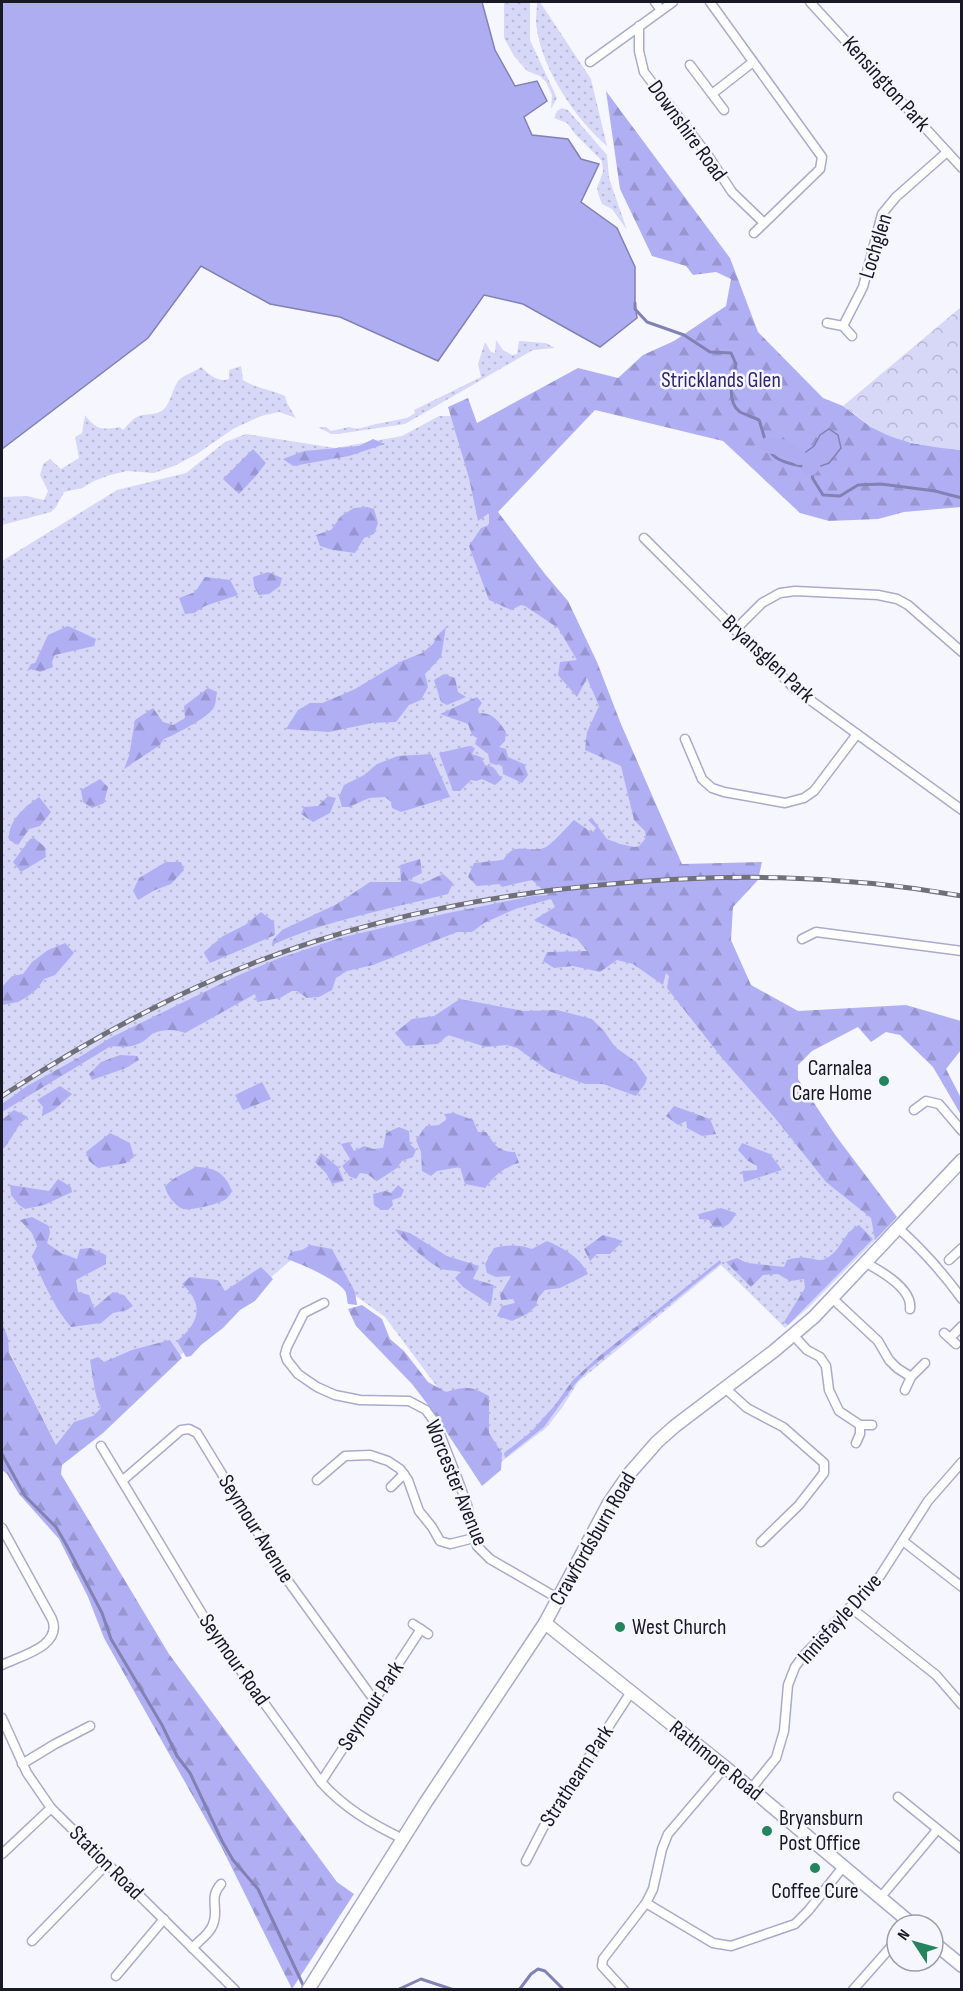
<svg xmlns="http://www.w3.org/2000/svg" width="963" height="1991" font-family="'Sofia Sans Condensed',sans-serif">
  <style>
    .grass { fill: url(#grass-dots) }
    .forest { fill: url(#forest-firs) }
    .park { fill: url(#park-crowns) }
    .water { fill: #aeadf1; stroke: #8181b4; stroke-width: 1.5 }
    .lines { fill: none; stroke-linecap: round; stroke-linejoin: round }
    .stream { stroke: #8181b4; stroke-width: 3 }
    .river { stroke: #aeadf1; stroke-width: 16 }
    .street-casing { stroke: #aac; stroke-width: 11 }
    .secondary-casing { stroke: #aac; stroke-width: 15 }
    .street { stroke: #fff; stroke-width: 8 }
    .secondary { stroke: #fff; stroke-width: 12 }
    .rail-casing { stroke: #70707b; stroke-width: 5 }
    .rail { stroke: #f6f7fe; stroke-width: 3; stroke-dasharray: 9; stroke-linecap: butt }
    .poi-dot { fill: #24845d; stroke: #f6f7fe; stroke-width: 2 }
    .labels { text-anchor: middle; dominant-baseline: central; stroke-width: 5; stroke-linejoin: round; paint-order: stroke }
    .street-label { font-size: 22px; fill: #191926; stroke: #f6f7fe }
    .park-label { font-size: 22px; fill: #322572; stroke: #f6f7fe }
    .poi-label { font-size: 22px; fill: #191926; stroke: #f6f7fe; text-anchor: start }
  </style>
  <defs>
    <pattern id="grass-dots" width="8" height="8" patternUnits="userSpaceOnUse" patternTransform="scale(1.5)"><rect width="8" height="8" fill="#d7d7f7"/><path d="M2 2h.1M6 6h.1" fill="none" stroke="#b8b8d4" stroke-width="1.8" stroke-linecap="round"/></pattern>
    <pattern id="forest-firs" width="22" height="20" patternUnits="userSpaceOnUse" patternTransform="scale(1.5)"><rect width="22" height="20" fill="#b1aff4"/><path d="M5 1l3.5 6h-7zM16 11l3.5 6h-7z" fill="#9896d1"/></pattern>
    <pattern id="park-crowns" width="20" height="18" patternUnits="userSpaceOnUse" patternTransform="scale(1.5)"><rect width="20" height="18" fill="#d7d7f7"/><path d="M2 6a3 3 0 1 1 6 0M12 15a3 3 0 1 1 6 0" fill="none" stroke="#b8b8d4"/></pattern>
  </defs>
  <rect width="100%" height="100%" fill="#f6f7fe"/>
  <g class="grass">
    <path d="M 504,2 L 530,2 L 530,40 L 557,98 L 551,109 L 552,95 L 546,82 L 540,76 L 527,71 L 514,56 L 504,38 Z"/>
    <path d="M 537,2 L 540,2 L 591,79 L 607,146 C 576,120 543,70 537,30 C 535,21 537,11 537,2 Z"/>
    <path d="M 562,108 L 568,110 L 607,155 L 609,178 L 627,230 L 612,209 L 602,204 L 599,196 L 597,188 L 603,172 L 602,161 L 575,134 L 567,123 L 554,118 L 557,111 Z"/>
    <path d="M 496,340 L 503,350 L 512,355 L 517,354 L 519,341 L 546,343 L 555,348 L 533,350 L 405,424 L 338,434 L 331,434 L 318,427 L 326,427 L 331,431 L 349,427 L 357,429 L 376,424 L 407,418 L 415,413 L 414,410 L 481,377 L 478,364 L 485,342 L 491,352 L 495,353 Z"/>
    <path d="M 241,366 L 243,380 C 255,388 272,390 285,396 L 287,403 L 296,418 L 279,412 L 261,416 L 233,429 L 197,454 L 174,466 L 154,473 L 127,471 L 110,475 L 94,481 L 82,488 L 64,492 L 56,507 L 51,512 L 2,525 L 2,497 L 27,496 L 44,500 L 48,491 L 40,475 L 43,464 L 50,459 L 61,469 L 79,458 L 75,437 L 82,433 L 85,415 C 96,430 102,430 120,427 L 123,430 C 127,426 131,420 137,417 C 146,412 155,417 164,409 C 172,401 172,387 180,379 C 186,374 195,372 201,367 C 209,374 218,383 229,379 L 229,370 Z"/>
    <path d="M 439,416 L 452,416 L 498,512 L 576,642 L 656,829 L 639,846 L 590,857 L 893,1222 L 808,1308 L 785,1328 L 721,1265 L 578,1382 L 562,1408 L 546,1428 L 496,1466 L 385,1317 L 298,1254 L 62,1457 L 2,1337 L 2,561 L 117,490 L 186,473 L 225,442 L 246,434 L 335,448 L 402,436 Z"/>
  </g>
  <g class="forest">
    <path d="M 606,91 L 730,258 L 758,332 L 823,398 L 843,406 L 871,427 L 893,436 L 911,443 L 961,450 L 961,507 L 904,512 L 878,519 L 829,521 L 800,513 L 723,441 L 595,410 L 498,512 L 545,574 L 568,601 L 597,662 L 621,724 L 682,864 L 762,862 L 758,880 L 733,907 L 731,940 L 751,985 L 798,1011 L 906,1005 L 961,1021 L 961,1050 L 946,1069 L 961,1098 L 961,1115 L 933,1067 L 900,1035 L 886,1032 L 871,1042 L 858,1027 L 812,1051 L 798,1065 L 798,1079 L 836,1136 L 897,1217 L 875,1240 L 871,1218 L 826,1182 L 775,1118 L 722,1058 L 667,988 L 669,976 L 666,973 L 663,985 L 633,964 L 617,960 L 600,972 L 573,966 L 554,968 L 543,961 L 547,952 L 587,951 L 577,939 L 556,931 L 534,920 L 555,907 L 551,899 L 515,909 L 484,923 L 472,932 L 457,932 L 373,965 L 347,971 L 336,978 L 332,990 L 319,997 L 307,998 L 297,991 L 292,991 L 280,998 L 257,1002 L 255,994 L 185,1033 C 175,1029 162,1029 152,1034 C 148,1037 145,1041 140,1043 C 131,1048 121,1047 111,1046 L 2,1112 L 2,1104 L 27,1086 L 78,1058 L 110,1038 L 239,975 L 277,959 L 343,937 L 448,913 L 533,896 L 548,895 L 532,880 L 502,887 L 501,884 L 477,886 L 468,877 L 474,863 L 503,860 C 516,839 529,855 546,847 C 552,844 569,825 574,820 L 588,830 L 593,832 L 596,828 L 588,820 L 592,818 L 607,839 L 620,844 L 634,847 L 639,846 L 646,838 L 645,831 L 634,820 L 621,766 L 585,750 L 587,732 L 599,706 L 587,678 L 577,697 L 558,675 L 560,662 L 577,660 L 558,628 L 525,606 L 521,605 L 511,610 L 489,600 L 469,546 L 481,528 L 489,525 L 489,513 L 478,521 L 469,478 L 448,407 L 468,398 L 477,423 L 578,368 L 618,378 L 643,355 L 674,341 L 726,306 L 731,279 L 716,272 L 693,275 L 686,266 L 652,256 L 620,189 Z"/>
    <path d="M 373,439 L 385,444 L 349,456 L 293,466 L 283,459 L 304,451 L 359,446 Z"/>
    <path d="M 253,449 L 266,463 L 255,477 L 239,494 L 223,479 Z"/>
    <path d="M 367,507 L 374,509 L 378,523 L 374,534 L 364,538 L 355,553 L 333,550 L 320,546 L 316,535 L 331,530 L 341,516 L 354,508 Z"/>
    <path d="M 268,572 L 282,578 L 280,586 L 269,594 L 259,595 L 254,586 L 253,577 Z"/>
    <path d="M 205,577 L 230,580 L 238,595 L 205,606 L 194,613 L 185,614 L 179,598 L 195,592 Z"/>
    <path d="M 68,626 L 96,639 L 94,646 L 55,655 L 52,662 L 53,667 L 40,672 L 32,669 L 27,671 L 31,664 L 35,663 L 48,635 Z"/>
    <path d="M 446,627 L 441,657 L 425,674 L 428,687 L 421,700 L 409,705 L 396,722 L 372,723 L 329,732 L 286,729 L 298,710 L 310,703 L 322,703 L 339,696 L 355,689 L 402,661 L 422,653 L 433,644 L 437,636 Z"/>
    <path d="M 444,674 L 455,678 L 458,692 L 466,697 L 447,705 L 441,702 L 434,680 Z"/>
    <path d="M 208,688 L 217,692 C 216,697 216,703 214,707 C 210,717 174,735 164,739 L 160,745 L 124,769 L 129,756 L 135,720 L 153,708 L 163,722 L 173,725 L 185,718 L 184,706 Z"/>
    <path d="M 477,697 L 482,703 L 478,709 L 479,713 C 493,712 499,722 506,732 L 505,741 L 499,747 L 506,749 L 508,757 L 524,764 L 528,775 L 522,783 L 503,774 L 502,764 L 496,765 L 490,763 L 488,754 L 475,744 L 477,738 L 472,735 L 468,724 L 440,714 Z"/>
    <path d="M 469,746 L 475,748 L 472,754 L 481,757 L 485,765 L 493,767 L 502,779 L 495,785 L 482,779 L 476,781 L 471,780 L 460,791 L 453,791 L 439,753 Z"/>
    <path d="M 431,754 L 450,797 L 401,812 L 392,808 L 391,802 L 385,797 L 369,798 L 349,807 L 342,807 L 339,797 L 344,785 L 364,775 L 377,764 L 398,756 Z"/>
    <path d="M 100,779 L 108,787 L 104,803 L 92,808 L 83,802 L 81,790 Z"/>
    <path d="M 328,796 L 336,798 L 330,813 L 313,822 L 301,814 L 304,807 L 318,806 Z"/>
    <path d="M 39,797 L 51,812 L 40,826 L 29,829 L 18,845 L 9,840 C 8,820 24,808 39,797 Z"/>
    <path d="M 34,838 L 45,847 L 46,857 L 21,872 L 13,862 L 30,839 Z"/>
    <path d="M 420,859 L 422,873 L 408,880 L 421,884 L 443,874 L 453,883 L 448,894 C 389,909 328,920 272,945 L 273,940 L 282,930 L 337,904 L 370,882 L 401,882 L 400,865 Z"/>
    <path d="M 166,862 L 181,862 L 184,870 L 171,884 L 155,890 L 138,900 L 133,891 L 139,878 Z"/>
    <path d="M 261,912 L 274,922 L 275,935 L 210,963 L 205,955 L 204,952 L 223,936 L 245,925 Z"/>
    <path d="M 65,943 L 74,953 L 55,975 L 44,979 L 37,989 L 27,997 L 18,1002 L 2,1005 L 2,987 L 12,976 L 23,974 L 32,962 L 48,950 Z"/>
    <path d="M 460,999 L 524,1011 L 557,1010 L 592,1019 L 604,1031 L 615,1047 L 636,1062 L 647,1078 L 645,1084 L 636,1096 L 603,1084 L 585,1084 L 549,1071 L 517,1048 L 507,1045 L 486,1047 L 448,1035 L 438,1044 L 406,1046 L 395,1033 L 412,1019 L 434,1016 Z"/>
    <path d="M 120,1055 L 137,1056 L 139,1060 L 126,1068 L 92,1080 L 89,1074 L 101,1062 Z"/>
    <path d="M 262,1082 L 271,1099 L 243,1110 L 235,1095 Z"/>
    <path d="M 60,1086 L 72,1094 L 54,1110 L 42,1116 L 43,1107 L 37,1100 Z"/>
    <path d="M 674,1106 L 710,1119 L 716,1134 L 702,1136 L 687,1128 L 686,1121 L 678,1125 L 666,1116 Z"/>
    <path d="M 14,1110 L 28,1117 C 16,1125 13,1138 3,1149 L 2,1149 L 2,1120 Z"/>
    <path d="M 454,1113 L 473,1120 L 478,1132 L 486,1132 C 495,1145 498,1152 515,1152 L 519,1163 C 504,1167 495,1175 485,1188 L 465,1184 L 460,1167 L 437,1171 L 431,1176 L 422,1171 L 421,1152 L 416,1140 L 426,1126 L 439,1125 L 447,1119 L 444,1114 Z"/>
    <path d="M 399,1127 L 409,1131 L 410,1144 L 416,1150 L 413,1157 L 402,1161 L 397,1168 L 377,1181 L 367,1174 L 360,1173 L 356,1179 L 349,1176 L 342,1166 L 350,1159 L 341,1144 L 349,1142 L 354,1151 L 364,1146 L 373,1149 L 383,1148 L 386,1133 Z"/>
    <path d="M 110,1133 L 130,1143 L 134,1157 L 126,1163 L 98,1168 L 89,1161 L 86,1152 Z"/>
    <path d="M 742,1143 L 770,1154 L 782,1170 L 744,1182 L 742,1171 L 757,1170 L 757,1166 L 748,1161 L 738,1150 Z"/>
    <path d="M 321,1153 L 338,1167 L 344,1181 L 332,1184 L 326,1173 L 315,1162 Z"/>
    <path d="M 195,1167 C 215,1167 225,1173 232,1191 C 231,1193 228,1198 226,1199 C 220,1204 190,1211 183,1209 C 175,1206 167,1195 165,1187 C 172,1177 185,1174 195,1167 Z"/>
    <path d="M 58,1179 L 71,1187 L 72,1192 L 44,1205 L 25,1209 L 19,1205 L 11,1195 L 10,1185 L 49,1191 Z"/>
    <path d="M 398,1185 L 404,1190 L 401,1197 L 392,1200 L 393,1205 L 388,1210 L 381,1210 L 374,1205 L 373,1194 L 385,1191 L 391,1193 Z"/>
    <path d="M 721,1208 L 736,1213 C 730,1225 727,1228 713,1227 L 709,1220 L 699,1219 L 699,1214 Z"/>
    <path d="M 32,1217 L 49,1226 L 50,1233 L 47,1243 L 61,1253 L 77,1259 L 80,1249 L 91,1248 L 106,1255 L 106,1264 L 76,1280 L 78,1292 L 89,1295 L 94,1308 L 113,1292 L 124,1295 L 133,1306 L 127,1310 L 113,1313 L 101,1323 L 71,1327 C 54,1307 42,1280 32,1256 L 37,1246 L 32,1233 L 20,1220 Z"/>
    <path d="M 859,1225 L 873,1239 L 788,1325 L 784,1322 L 805,1288 L 804,1279 L 790,1281 L 778,1274 L 763,1275 L 751,1287 L 726,1262 L 737,1258 L 747,1263 L 784,1267 L 787,1260 C 794,1258 800,1257 807,1258 C 813,1258 819,1262 825,1259 C 841,1252 843,1232 859,1225 Z"/>
    <path d="M 395,1229 L 410,1233 L 447,1256 L 479,1266 L 473,1279 L 494,1285 L 491,1305 L 463,1287 L 455,1278 L 461,1272 C 454,1270 448,1271 442,1269 C 433,1267 400,1238 395,1229 Z"/>
    <path d="M 603,1235 L 623,1241 L 610,1254 L 597,1254 L 590,1261 L 584,1249 Z"/>
    <path d="M 547,1241 C 563,1248 580,1257 588,1274 L 560,1288 L 545,1290 L 538,1298 L 536,1306 L 527,1314 L 512,1321 L 497,1316 L 502,1306 L 515,1303 L 513,1299 L 501,1300 L 500,1295 L 511,1276 L 496,1277 L 487,1273 L 485,1264 L 494,1248 C 507,1245 519,1244 532,1249 Z"/>
    <path d="M 310,1245 L 332,1249 L 355,1292 L 357,1305 L 348,1304 C 347,1301 347,1294 345,1291 C 338,1280 299,1263 287,1259 L 291,1252 L 302,1250 Z"/>
    <path d="M 720,1260 L 721,1263 L 588,1370 L 575,1384 L 544,1427 L 505,1458 L 504,1453 L 531,1432 L 555,1405 L 573,1380 L 597,1358 Z"/>
    <path d="M 261,1267 L 273,1279 L 255,1301 L 240,1310 L 223,1328 L 201,1345 L 191,1356 L 186,1357 L 177,1341 C 199,1323 205,1305 182,1284 L 190,1277 L 218,1280 L 225,1291 Z"/>
    <path d="M 362,1305 L 382,1319 L 390,1339 L 404,1351 L 428,1382 L 446,1392 C 465,1386 472,1386 489,1396 L 489,1433 L 502,1453 L 501,1470 L 482,1486 L 432,1410 L 412,1384 L 356,1326 L 348,1309 Z"/>
    <path d="M 2,1323 L 8,1338 L 9,1352 L 56,1445 L 74,1422 L 93,1416 L 101,1408 C 94,1396 93,1375 90,1360 L 98,1357 L 104,1362 L 132,1350 L 170,1340 L 182,1358 L 103,1433 L 62,1465 L 61,1474 L 169,1654 L 337,1882 L 354,1894 L 292,1989 L 222,1848 L 104,1638 L 88,1597 L 59,1539 L 19,1494 L 7,1474 L 2,1470 Z"/>
  </g>
  <path class="park" d="M 961,307 L 961,450 C 931,447 896,443 870,426 C 861,419 853,412 843,406 Z"/>
  <g class="water">
    <path d="M 2,2 L 482,2 L 495,50 L 515,86 L 537,81 L 547,101 L 524,117 L 532,135 L 568,139 L 581,159 L 599,164 L 581,202 L 617,228 L 635,267 L 635,303 L 637,318 L 600,347 L 523,304 L 484,295 L 438,361 L 340,317 L 270,304 L 201,266 L 148,338 L 2,449 Z"/>
    <path d="M 829,429 L 838,435 L 841,448 L 829,463 L 821,466 L 799,457 L 814,446 L 820,435 Z"/>
  </g>
  <g class="lines">
    <g class="stream">
      <path d="M 635,303 L 635,309 L 647,322 L 684,335 L 710,352 L 731,353 L 736,364 C 732,378 726,402 740,412 C 746,415 753,417 759,420 C 763,430 765,448 774,456 C 783,464 799,465 810,468 L 813,479 L 823,495 L 840,496 L 858,485 L 881,484 L 935,491 L 962,498"/>
      <path d="M 2,1454 L 25,1496 L 56,1527 L 67,1546 L 102,1613 L 111,1639 L 162,1725 L 177,1756 L 190,1773 L 222,1841 L 233,1860 L 258,1889 L 304,1987"/>
      <path d="M 397,1990 L 421,1979 L 454,1990"/>
      <path d="M 519,1990 L 531,1974 L 538,1969 L 545,1971 L 564,1990"/>
    </g>
    <g class="river">
      <path d="M 768,445 L 785,448 L 799,457"/>
      <path d="M 810,468 L 813,463"/>
    </g>
    <g class="street-casing">
      <g id="street">
        <path d="M 655,2 L 661,10"/>
        <path d="M 710,2 L 822,157 L 820,169 L 754,233"/>
        <path d="M 810,2 L 962,168"/>
        <path d="M 639,26 L 639,51 L 644,72 L 707,154 L 732,192 L 764,223"/>
        <path d="M 590,62 L 673,2"/>
        <path d="M 690,65 L 724,110"/>
        <path d="M 712,94 L 753,62"/>
        <path d="M 827,323 L 843,326 L 852,336"/>
        <path d="M 843,326 L 863,287 L 882,214 L 896,197 L 947,152"/>
        <path d="M 644,538 L 795,689 L 962,810"/>
        <path d="M 735,630 L 762,603 L 780,593 L 795,591 L 878,595 L 897,599 L 908,605 L 962,652"/>
        <path d="M 685,739 L 702,779 L 712,788 L 724,792 L 785,803 L 804,798 L 814,791 L 857,734"/>
        <path d="M 802,939 L 816,932 L 962,951"/>
        <path d="M 914,1110 L 926,1101 L 939,1104 L 962,1131"/>
        <path d="M 898,1228 C 922,1249 943,1273 962,1299"/>
        <path d="M 949,1260 L 962,1248"/>
        <path d="M 866,1263 C 881,1271 913,1289 910,1309"/>
        <path d="M 832,1298 L 878,1341 L 889,1360 L 897,1368 L 911,1377"/>
        <path d="M 324,1303 L 304,1313 L 287,1347 L 285,1354 L 287,1360 L 298,1374 L 317,1387 L 335,1395 L 360,1400 L 409,1401 L 426,1410 L 436,1424 L 458,1480 L 467,1505 L 477,1546 L 490,1559 L 559,1599"/>
        <path d="M 944,1333 L 956,1344"/>
        <path d="M 794,1336 L 807,1350 L 820,1357 L 826,1366 L 829,1390 L 839,1411 L 860,1425 L 860,1434 L 856,1443"/>
        <path d="M 950,1338 L 962,1326"/>
        <path d="M 725,1388 L 747,1408 L 783,1427 L 824,1463 L 824,1473 L 799,1505 L 761,1542"/>
        <path d="M 905,1390 L 911,1377 L 925,1363"/>
        <path d="M 860,1425 L 872,1425"/>
        <path d="M 101,1446 L 213,1632 L 321,1782 C 344,1808 372,1824 403,1839"/>
        <path d="M 317,1480 L 345,1456 L 370,1455 L 388,1461 L 400,1469 L 408,1480 L 419,1511 L 432,1527 L 440,1541 L 450,1544 L 474,1538"/>
        <path d="M 122,1481 L 181,1430 L 189,1429 L 197,1433 L 283,1574 L 374,1700"/>
        <path d="M 391,1487 L 404,1474"/>
        <path d="M 2,1528 L 52,1619 C 63,1646 20,1656 2,1665"/>
        <path d="M 903,1541 L 962,1587"/>
        <path d="M 850,1607 L 936,1675 L 962,1705"/>
        <path d="M 413,1624 L 428,1634"/>
        <path d="M 2,1718 L 27,1773 L 51,1808 L 235,1990"/>
        <path d="M 22,1764 L 55,1744 L 90,1726"/>
        <path d="M 321,1782 L 421,1629"/>
        <path d="M 751,1789 L 776,1758 L 784,1731 L 788,1685 L 795,1667 L 803,1656 L 880,1576 L 928,1501 L 962,1462"/>
        <path d="M 898,1797 L 962,1849"/>
        <path d="M 2,1854 L 51,1808"/>
        <path d="M 526,1861 L 543,1828 L 631,1692"/>
        <path d="M 880,1898 L 937,1830"/>
        <path d="M 646,1903 L 713,1943 L 731,1946 L 795,1924 L 808,1911 L 843,1867"/>
        <path d="M 32,1941 L 107,1864"/>
        <path d="M 192,1948 C 200,1940 212,1932 214,1921 C 218,1907 209,1897 221,1884"/>
        <path d="M 116,1976 L 164,1919"/>
        <path d="M 624,1990 L 602,1966 L 603,1959 L 646,1903 L 653,1889 L 662,1849 L 668,1834 L 725,1767"/>
        <path d="M 853,1990 L 897,1940"/>
      </g>
    </g>
    <g class="secondary-casing">
      <g id="secondary">
        <path d="M 545,1623 L 725,1767 L 913,1925"/>
        <path d="M 933,1942 L 962,1966"/>
        <path d="M 308,1990 L 426,1802 L 545,1623 L 609,1503 L 629,1474 L 657,1442 L 675,1426 L 774,1351 L 814,1317 L 962,1160"/>
      </g>
    </g>
    <use href="#street" class="street"/>
    <use href="#secondary" class="secondary"/>
    <g class="rail-casing">
      <path id="rail" d="M 2,1096 C 79,1046 170,995 256,962 C 366,920 482,896 600,885 C 723,873 839,874 962,896"/>
    </g>
    <use href="#rail" class="rail"/>
  </g>
  <g class="poi-dot">
    <circle cx="884" cy="1081" r="6"/>
    <circle cx="620" cy="1627" r="6"/>
    <circle cx="767" cy="1831" r="6"/>
    <circle cx="815" cy="1868" r="6"/>
  </g>
  <g class="labels">
    <g class="street-label">
      <text transform="translate(886 84) rotate(48)">Kensington Park</text>
      <text transform="translate(687 131) rotate(54)">Downshire Road</text>
      <text transform="translate(876 246) rotate(-73)">Lochglen</text>
      <text transform="translate(768 659) rotate(43)">Bryansglen Park</text>
      <text transform="translate(456 1483) rotate(68)">Worcester Avenue</text>
      <text transform="translate(256 1529) rotate(58)">Seymour Avenue</text>
      <text transform="translate(593 1539) rotate(-60)">Crawfordsburn Road</text>
      <text transform="translate(840 1619) rotate(-48)">Innisfayle Drive</text>
      <text transform="translate(234 1660) rotate(55)">Seymour Road</text>
      <text transform="translate(371 1706) rotate(-57)">Seymour Park</text>
      <text transform="translate(716 1761) rotate(39)">Rathmore Road</text>
      <text transform="translate(577 1776) rotate(-57)">Strathearn Park</text>
      <text transform="translate(106 1863) rotate(45)">Station Road</text>
    </g>
    <g class="park-label">
      <text x="721" y="380">Stricklands Glen</text>
    </g>
    <g class="poi-label">
      <text x="872" y="1068" text-anchor="end">Carnalea<tspan x="872" dy="25">Care Home</tspan></text>
      <text x="632" y="1627">West Church</text>
      <text x="779" y="1818">Bryansburn<tspan x="779" dy="25">Post Office</tspan></text>
      <text x="815" y="1891" text-anchor="middle">Coffee Cure</text>
    </g>
  </g>
  <rect width="963" height="1991" fill="none" stroke="#191926" stroke-width="6"/>
  <g transform="translate(915 1943) rotate(306)"><circle r="28" fill="#f6f7fe" stroke="#9e9ea8" stroke-width="1.5"/>
  <path d="M0-4.5L10 22L0 15L-10 22Z" fill="#24845d"/>
  <text y="-9" font-size="16" font-weight="bold" text-anchor="middle" fill="#191926">N</text>
  </g>
</svg>
